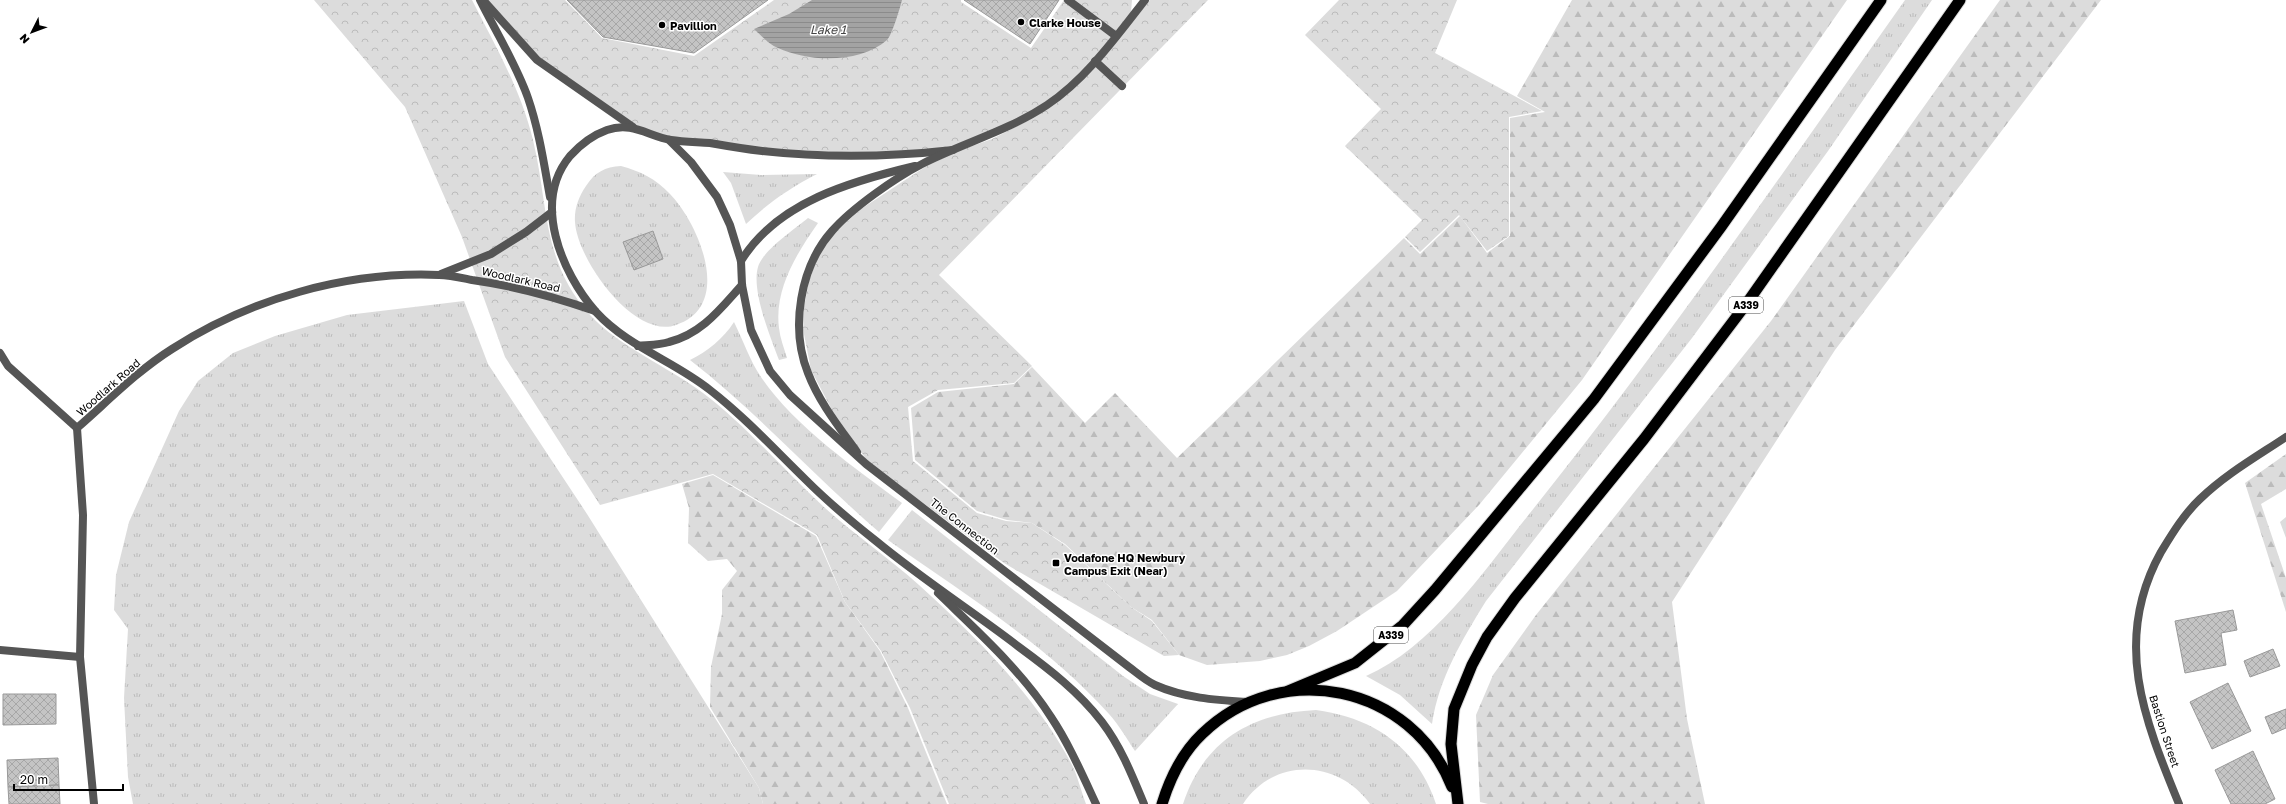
<svg xmlns="http://www.w3.org/2000/svg" width="2286" height="804" font-family="'Golos Text',sans-serif">
  <style>
    .grass { fill: url(#grass-tufts) }
    .forest { fill: url(#forest-firs) }
    .park { fill: url(#park-crowns) }
    .garden { fill: #dcdcdc }
    .water { fill: url(#water-rules) }
    .building { fill: url(#building-cross-hatch); stroke: #999 }
    .lines { fill: none; stroke-linecap: round; stroke-linejoin: round }
    .trunk-casing { stroke: #dbdbdb; stroke-width: 13 }
    .service { stroke: #555; stroke-width: 8 }
    .minor { stroke: #555; stroke-width: 8 }
    .trunk { stroke: #000; stroke-width: 11 }
    .poi-dot { fill: #000; stroke: #fff; stroke-width: 1.5 }
    .labels { text-anchor: middle; dominant-baseline: central; stroke-width: 3; stroke-linejoin: round; paint-order: stroke }
    .shield { fill: #fff; stroke: #4c4c4c; stroke-width: 1 }
    .shield-label { font-size: 10px; font-weight: bold; fill: #000 }
    .poi-label { font-size: 11px; font-weight: bold; fill: #000; stroke: #fff; text-anchor: start }
    .street-label { font-size: 11px; fill: #000; stroke: #fff }
    .water-label { font-size: 12px; font-style: italic; fill: #444; stroke: #fff }
  </style>
  <defs>
    <pattern id="grass-tufts" width="24" height="20" patternUnits="userSpaceOnUse"><rect width="24" height="20" fill="#dcdcdc"/><path d="M3 7l-1-3M5 7V3M7 7l1-3M15 17l-1-3M17 17v-4M19 17l1-3" fill="none" stroke="#bbb"/></pattern>
    <pattern id="forest-firs" width="22" height="20" patternUnits="userSpaceOnUse"><rect width="22" height="20" fill="#dcdcdc"/><path d="M5 1l3.5 6h-7zM16 11l3.5 6h-7z" fill="#bbb"/></pattern>
    <pattern id="park-crowns" width="20" height="18" patternUnits="userSpaceOnUse"><rect width="20" height="18" fill="#dcdcdc"/><path d="M2 6a3 3 0 1 1 6 0M12 15a3 3 0 1 1 6 0" fill="none" stroke="#bbb"/></pattern>
    <pattern id="water-rules" width="6" height="5" patternUnits="userSpaceOnUse"><rect width="6" height="5" fill="#a3a3a3"/><path d="M0 2.5h6" fill="none" stroke="#8b8b8b"/></pattern>
    <pattern id="building-cross-hatch" width="8" height="8" patternUnits="userSpaceOnUse"><rect width="8" height="8" fill="#c4c4c4"/><path d="M0 0l8 8M0 8l8-8" fill="none" stroke="#a7a7a7"/></pattern>
  </defs>
  <rect width="100%" height="100%" fill="#fff"/>
  <g class="grass">
    <path d="M 1905,0 L 1932,0 L 1828,151 L 1692,338 L 1486,601 C 1462,640 1439,678 1432,724 L 1400,695 L 1366,676 C 1434,647 1489,564 1534,508 C 1665,344 1784,171 1905,0 Z"/>
    <path d="M 621,166 C 640,171 656,179 670,194 C 699,224 734,306 676,325 C 634,340 577,259 575,222 C 574,209 579,196 586,186 C 595,172 605,167 621,166 Z"/>
    <path d="M 723,172 L 761,175 L 817,174 C 790,188 768,203 746,224 L 731,183 Z"/>
    <path d="M 808,218 L 818,223 C 797,253 774,289 779,328 C 780,338 784,348 787,358 L 779,360 C 771,338 751,291 758,267 C 763,250 795,229 808,218 Z"/>
    <path d="M 464,301 L 488,364 L 587,514 L 759,788 L 763,804 L 133,804 L 128,777 L 124,698 L 128,629 L 114,610 L 116,575 L 129,522 L 179,411 L 198,381 L 233,353 L 275,336 L 347,315 Z"/>
    <path d="M 734,322 C 743,340 750,361 761,377 C 794,426 855,468 902,503 L 879,532 C 815,477 757,412 690,360 C 708,351 723,339 734,322 Z"/>
    <path d="M 912,510 L 1123,676 L 1150,694 L 1178,704 L 1135,751 C 1127,739 1119,725 1109,714 C 1046,644 964,594 888,540 Z"/>
    <path d="M 1316,710 C 1374,718 1417,747 1436,804 L 1370,804 C 1338,759 1274,757 1243,804 L 1183,804 C 1204,740 1252,713 1316,710 Z"/>
  </g>
  <g class="forest">
    <path d="M 1572,0 L 1847,0 L 1582,380 L 1479,505 L 1397,591 L 1337,631 L 1309,646 L 1287,655 L 1260,661 L 1207,665 L 1179,655 L 1152,620 L 1131,607 L 1065,544 L 1032,523 L 1007,520 L 977,511 L 915,460 L 911,408 L 938,392 L 1014,384 L 1032,367 L 1085,423 L 1115,393 L 1177,458 L 1404,238 L 1420,254 L 1460,216 L 1487,253 L 1510,236 L 1510,118 L 1545,112 L 1517,96 Z"/>
    <path d="M 2000,0 L 2101,0 L 1835,350 L 1672,602 L 1687,719 L 1705,804 L 1488,804 L 1480,802 L 1476,715 L 1493,675 L 1536,615 L 1771,321 Z"/>
    <path d="M 2286,454 L 2286,489 L 2261,504 L 2286,578 L 2286,612 L 2245,483 Z"/>
    <path d="M 713,475 L 816,536 L 845,602 L 880,651 L 908,708 L 947,804 L 763,804 L 759,788 L 710,707 L 711,667 L 722,614 L 722,590 L 737,571 L 727,559 L 708,561 L 688,543 L 689,508 L 682,484 Z"/>
  </g>
  <g class="park">
    <path d="M 314,0 L 472,0 C 495,45 521,90 533,140 C 549,206 541,261 591,316 C 617,345 670,368 703,393 C 748,427 784,471 825,508 C 855,535 889,558 919,585 C 975,636 1037,697 1072,765 C 1078,777 1081,791 1086,804 L 949,804 L 910,708 L 881,651 L 845,602 L 817,535 L 713,474 L 600,505 L 505,357 L 462,237 L 405,107 Z"/>
    <path d="M 485,0 L 565,0 L 602,38 L 694,56 L 774,0 L 961,0 L 961,2 L 1031,48 L 1064,0 L 1132,0 L 1131,12 L 1093,59 L 1066,88 L 1025,115 L 954,148 L 901,152 L 837,152 L 762,148 L 669,138 L 634,125 L 538,59 Z"/>
    <path d="M 1150,0 L 1208,0 L 939,275 L 1032,366 L 1014,383 L 938,390 L 908,407 L 913,461 L 977,513 L 1006,521 L 1032,523 L 1065,545 L 1131,607 L 1152,621 L 1179,655 L 1164,656 L 1004,563 L 868,462 L 832,410 L 811,370 L 803,329 L 804,307 L 809,281 L 818,256 L 834,233 L 861,209 L 925,167 L 955,152 L 992,139 L 1029,120 L 1070,92 L 1094,68 Z"/>
    <path d="M 1339,0 L 1457,0 L 1435,53 L 1542,111 L 1509,117 L 1509,236 L 1487,251 L 1459,215 L 1420,252 L 1405,237 L 1422,220 L 1345,146 L 1381,109 L 1305,35 Z"/>
  </g>
  <path class="garden" d="M 2286,517 L 2286,538 L 2280,522 Z"/>
  <path class="water" d="M 812,0 L 902,0 C 900,8 892,35 887,40 C 860,64 808,62 778,48 C 769,45 761,35 754,29 L 789,14 Z"/>
  <g class="building">
    <path d="M 567,0 L 768,0 L 694,53 L 603,37 Z"/>
    <path d="M 964,0 L 1059,0 L 1030,44 Z"/>
    <path d="M 653,231 L 663,259 L 634,270 L 623,242 Z"/>
    <path d="M 2233,610 L 2237,630 L 2221,633 L 2226,665 L 2185,673 L 2175,621 Z"/>
    <path d="M 2273,649 L 2280,666 L 2250,677 L 2244,661 Z"/>
    <path d="M 2228,683 L 2251,731 L 2212,749 L 2190,702 Z"/>
    <path d="M 3,694 L 56,694 L 56,724 L 3,725 Z"/>
    <path d="M 2286,709 L 2286,728 L 2272,734 L 2265,717 Z"/>
    <path d="M 2253,751 L 2275,799 L 2265,804 L 2231,804 L 2215,770 Z"/>
    <path d="M 58,758 L 59,785 L 8,787 L 7,760 Z"/>
    <path d="M 59,785 L 60,804 L 9,804 L 8,787 Z"/>
  </g>
  <g class="lines">
    <g class="trunk-casing">
      <g id="trunk">
        <path d="M 1288,691 L 1355,663 L 1403,625 L 1435,590 L 1594,399 L 1721,227 L 1881,0"/>
        <path d="M 1162,804 C 1170,778 1182,753 1202,734 C 1281,657 1412,685 1452,787"/>
        <path d="M 1458,804 L 1451,744 L 1454,709 L 1472,665 L 1487,637 L 1515,598 L 1644,439 L 1747,303 L 1960,0"/>
      </g>
    </g>
    <g class="service">
      <path d="M 1068,0 L 1116,36"/>
      <path d="M 1095,61 L 1122,86"/>
    </g>
    <g class="minor">
      <path d="M 480,0 C 496,32 516,64 528,98 C 539,130 544,164 550,197"/>
      <path d="M 484,1 L 537,60 L 633,127"/>
      <path d="M 669,140 L 691,162 L 717,197 L 730,225 L 741,261 L 742,285 L 751,330 L 770,371 L 790,395 L 866,464 L 1129,667 C 1137,673 1146,681 1155,685 C 1184,698 1216,700 1247,702"/>
      <path d="M 953,150 C 890,157 826,158 762,151 C 745,149 727,146 710,143 C 697,142 683,142 671,140 C 648,136 632,121 607,130 C 593,135 580,145 570,156 C 532,202 561,272 596,312 C 628,347 674,361 710,390 C 745,417 775,450 806,480 C 828,502 852,522 876,541 C 922,579 972,611 1019,647 C 1049,669 1079,692 1102,722 C 1121,747 1132,775 1144,804"/>
      <path d="M 741,261 C 777,202 852,181 915,166"/>
      <path d="M 441,274 L 491,254 L 526,232 L 552,212"/>
      <path d="M 638,346 C 648,345 660,345 669,342 C 702,334 721,308 742,285"/>
      <path d="M 0,353 L 8,366 L 77,428"/>
      <path d="M 77,428 C 107,402 137,371 172,349 C 249,299 347,271 439,275 C 450,275 462,278 472,280 C 515,286 555,297 595,311"/>
      <path d="M 77,428 L 83,515 L 80,657 L 94,804"/>
      <path d="M 857,452 C 839,427 819,402 808,373 C 790,328 800,267 832,231 C 852,208 895,178 922,164 C 963,143 1008,131 1047,105 C 1086,79 1116,37 1145,0"/>
      <path d="M 938,593 C 977,631 1021,670 1051,717 C 1069,744 1082,774 1096,804"/>
      <path d="M 0,650 L 80,657"/>
      <path d="M 2179,804 C 2144,719 2112,640 2161,552 C 2172,534 2184,514 2200,499 C 2226,474 2256,457 2286,437"/>
    </g>
    <use href="#trunk" class="trunk"/>
  </g>
  <g class="poi-dot">
    <circle cx="1021" cy="22" r="4"/>
    <circle cx="662" cy="25" r="4"/>
    <rect x="1052" y="559" width="8" height="8" rx="2"/>
  </g>
  <g class="labels">
    <g class="shield">
      <rect x="1729" y="297" width="34" height="16" rx="3"/>
      <rect x="1374" y="627" width="34" height="16" rx="3"/>
    </g>
    <g class="shield-label">
      <text x="1746" y="305">A339</text>
      <text x="1391" y="635">A339</text>
    </g>
    <g class="poi-label">
      <text x="1029" y="22">Clarke House</text>
      <text x="670" y="25">Pavillion</text>
      <text x="1064" y="557">Vodafone HQ Newbury<tspan x="1064" dy="13">Campus Exit (Near)</tspan></text>
    </g>
    <g class="street-label">
      <text transform="translate(521 279) rotate(13)">Woodlark Road</text>
      <text transform="translate(108 387) rotate(-41)">Woodlark Road</text>
      <text transform="translate(965 526) rotate(38)">The Connection</text>
      <text transform="translate(2165 731) rotate(72)">Bastion Street</text>
    </g>
    <g class="water-label">
      <text x="828" y="29">Lake 1</text>
    </g>
  </g>
  <g transform="translate(32 32) rotate(228)" stroke="#ffffff" stroke-width="3" paint-order="stroke">
  <path d="M0-3L7 15L0 10L-7 15Z" fill="#000000"/>
  <text y="-6" font-size="11" font-weight="bold" text-anchor="middle" fill="#000000">N</text>
  </g>
  <path d="M14 784v6h109v-6" fill="none" stroke="#000000" stroke-width="2"/>
  <text x="20" y="784" font-size="12" fill="#000000" stroke="#ffffff" stroke-width="3" paint-order="stroke">20 m</text>
</svg>
